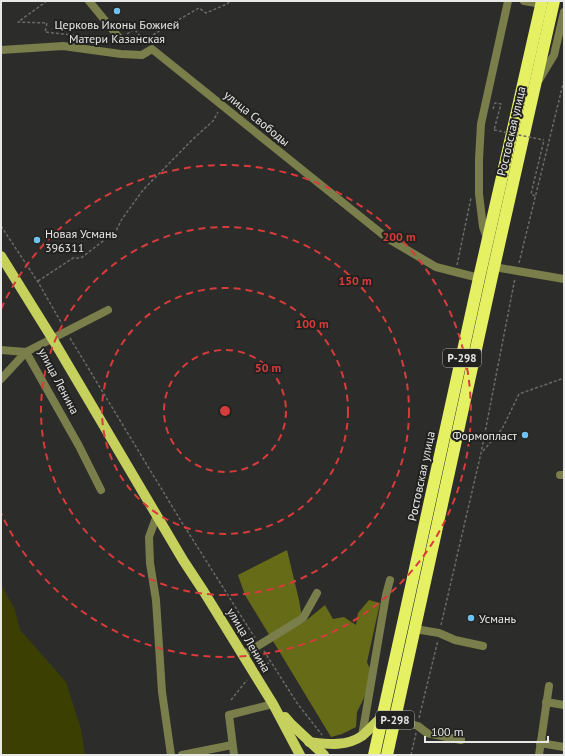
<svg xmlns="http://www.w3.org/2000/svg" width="565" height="756" font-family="'PT Sans',sans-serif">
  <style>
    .green { fill: #3b3f02 }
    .forest { fill: #666b17 }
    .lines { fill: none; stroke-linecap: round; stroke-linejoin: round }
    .path { stroke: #6a6a68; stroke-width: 1.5; stroke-dasharray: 3 2; stroke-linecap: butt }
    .minor { stroke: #797e4a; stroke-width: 8 }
    .major { stroke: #c6d05d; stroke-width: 10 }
    .highway { stroke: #e5f063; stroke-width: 12 }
    .path-bridge { stroke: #6a6a68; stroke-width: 1.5; stroke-dasharray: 3 2; stroke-linecap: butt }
    .ring { fill: none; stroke: #d83b3b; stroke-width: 2; stroke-dasharray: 7 5 }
    .poi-dot { fill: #6dc2f3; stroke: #222320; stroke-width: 1.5 }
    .labels { text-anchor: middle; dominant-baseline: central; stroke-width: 4; stroke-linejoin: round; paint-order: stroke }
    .shield { fill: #222320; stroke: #adadab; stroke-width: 1 }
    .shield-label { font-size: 11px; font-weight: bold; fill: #e8e8e7 }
    .poi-label { font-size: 12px; fill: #e8e8e7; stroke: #222320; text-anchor: start }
    .street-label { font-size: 12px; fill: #e8e8e7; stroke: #222320 }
    .centre { fill: #d83b3b; stroke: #222320; stroke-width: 2 }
    .ring-label { font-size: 12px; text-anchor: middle; font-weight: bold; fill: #d83b3b; stroke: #222320; stroke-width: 4; stroke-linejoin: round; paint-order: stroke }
  </style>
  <rect width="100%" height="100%" fill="#2c2c2a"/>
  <path class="green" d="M 1,584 L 15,610 L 20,630 L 66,682 L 81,729 L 85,755 L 1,755 Z"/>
  <path class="forest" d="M 287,550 L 299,600 L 303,623 L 325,605 L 333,619 L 344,617 L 356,625 L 358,613 L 369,600 L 380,603 L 367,662 L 370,669 L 367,692 L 357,712 L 356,727 L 342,734 L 331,737 L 245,595 L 238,575 Z"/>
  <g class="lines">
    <g class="path">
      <path d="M 47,1 L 18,22 L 47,23 L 45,32 L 109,39"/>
      <path d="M 127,34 L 134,29 L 147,44"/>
      <path d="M 145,41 L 159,31 L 199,8 L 206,13 L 227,4 L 230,1"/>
      <path d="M 493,109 L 495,103 L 501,104 L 494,130"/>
      <path d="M 535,196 L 531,194 L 544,140"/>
      <path d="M 1,226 L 38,282 L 62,324"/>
      <path d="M 519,263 L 564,80"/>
      <path d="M 457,265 L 471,198"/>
      <path d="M 38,281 L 73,258 L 81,258 L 116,231 L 122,219 L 143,190 L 192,140 L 213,121 L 218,112"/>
      <path d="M 70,338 L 181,521 L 255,638"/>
      <path d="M 483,451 L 502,429 L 519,394 L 564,378"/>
      <path d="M 441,625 L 481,453 L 515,278"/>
      <path d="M 264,651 L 297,703 L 322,735"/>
      <path d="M 262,667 L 270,662"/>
      <path d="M 231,700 L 247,680"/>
      <path d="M 419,718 L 438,640"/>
      <path d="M 411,755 L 416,733"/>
    </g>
    <g class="minor">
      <path d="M 89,1 L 121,40"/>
      <path d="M 524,1 L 542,4"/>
      <path d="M 1,50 L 63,46 L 121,54 L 142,55 L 152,49 L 387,238 L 436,267 L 479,278"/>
      <path d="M 539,80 L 554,55 L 564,12"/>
      <path d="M 487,238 L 483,227 L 479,194 L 479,159 L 481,124 L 508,1"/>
      <path d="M 494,267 L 564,279"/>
      <path d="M 1,350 L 26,352 L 1,379"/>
      <path d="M 560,475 L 564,475"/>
      <path d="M 101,490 L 79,446 L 26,352 L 108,310"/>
      <path d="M 157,515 L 149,537 L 150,563 L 156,600 L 162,692 L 171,755"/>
      <path d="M 415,629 L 439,633 L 455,640 L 483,646"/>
      <path d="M 243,655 L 303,618 L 317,593"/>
      <path d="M 546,702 L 564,705"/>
      <path d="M 395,720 L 418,726 L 427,733 L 461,740"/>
      <path d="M 362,736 L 386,595 L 390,580"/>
      <path d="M 540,743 L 564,747"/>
      <path d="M 182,755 L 232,745"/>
      <path d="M 234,755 L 229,715 L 273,704"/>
      <path d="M 539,755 L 549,686"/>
    </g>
    <g class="major">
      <path d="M 1,256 L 52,338 L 183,560 L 204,592 L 273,704 L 300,755"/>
      <path d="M 285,717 L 291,724 L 324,755"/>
      <path d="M 309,742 C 327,744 346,747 362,736 C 369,730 376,722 383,716"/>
    </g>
    <g class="highway">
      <path d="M 374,755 L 479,278 L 542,1"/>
      <path d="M 387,755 L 494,267 L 554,1"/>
    </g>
    <path class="path-bridge" d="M 494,130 L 544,140"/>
  </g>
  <g class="ring">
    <circle cx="225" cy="411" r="61"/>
    <circle cx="225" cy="411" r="123"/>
    <circle cx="225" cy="411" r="184"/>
    <path d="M1 309A246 246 0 1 1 1 513"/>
  </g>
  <g class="poi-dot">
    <circle cx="117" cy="11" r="4"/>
    <circle cx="37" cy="240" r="4"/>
    <circle cx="525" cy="435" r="4"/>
    <circle cx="471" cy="618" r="4"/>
  </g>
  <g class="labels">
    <g class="shield">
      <rect x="443" y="349" width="38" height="18" rx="3"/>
      <rect x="376" y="711" width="38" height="18" rx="3"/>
    </g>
    <g class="shield-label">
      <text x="462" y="358">Р-298</text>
      <text x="395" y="720">Р-298</text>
    </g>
    <g class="poi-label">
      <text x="117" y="24" text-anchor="middle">Церковь Иконы Божией<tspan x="117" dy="14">Матери Казанская</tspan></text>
      <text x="45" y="233">Новая Усмань<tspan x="45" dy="14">396311</tspan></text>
      <text x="517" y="435" text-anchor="end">Формопласт</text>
      <text x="479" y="618">Усмань</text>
    </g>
    <g class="street-label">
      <text transform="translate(257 118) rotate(39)">улица Свободы</text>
      <text transform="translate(511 131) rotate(-77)">Ростовская улица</text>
      <text transform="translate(59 381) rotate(62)">улица Ленина</text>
      <text transform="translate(421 476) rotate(-78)">Ростовская улица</text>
      <text transform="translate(249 640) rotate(59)">улица Ленина</text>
    </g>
  </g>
  <circle cx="225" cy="411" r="6" class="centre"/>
  <g class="ring-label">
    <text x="399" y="241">200 m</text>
    <text x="355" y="285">150 m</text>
    <text x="312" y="328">100 m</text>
    <text x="268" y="372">50 m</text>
  </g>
  <rect width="565" height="756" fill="none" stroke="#e8e8e7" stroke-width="4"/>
  <path d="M425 736v6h123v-6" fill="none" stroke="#e8e8e7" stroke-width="2"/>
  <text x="431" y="736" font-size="12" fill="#e8e8e7" stroke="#222320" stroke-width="3" paint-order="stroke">100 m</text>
</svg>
